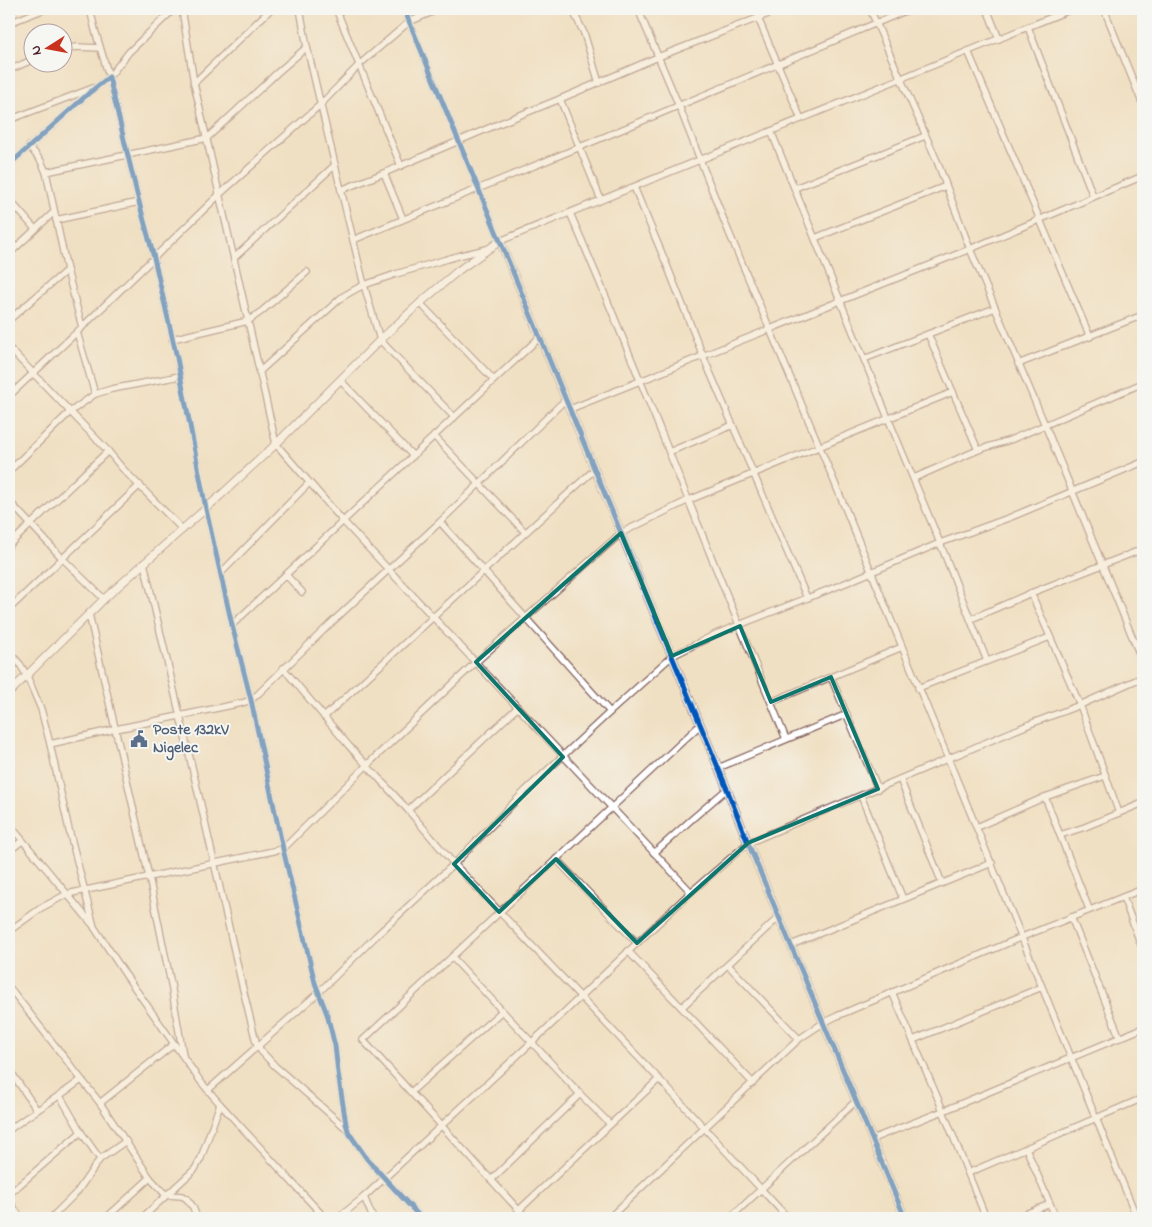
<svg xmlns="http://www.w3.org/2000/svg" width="1152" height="1227" font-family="'Indie Flower',sans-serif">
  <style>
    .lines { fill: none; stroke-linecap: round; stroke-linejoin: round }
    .minor-casing { stroke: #846360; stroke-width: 8 }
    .tertiary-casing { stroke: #846360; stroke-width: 9 }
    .minor { stroke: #fff; stroke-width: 5.5 }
    .tertiary { stroke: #fff; stroke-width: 7 }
    .cycleway-casing { stroke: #f6f6f2; stroke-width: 8 }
    .cycleway { stroke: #0057b8; stroke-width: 5 }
    .marked { fill: none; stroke: #0f766e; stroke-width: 4; stroke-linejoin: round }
    .labels { text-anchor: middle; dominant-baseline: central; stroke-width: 4; stroke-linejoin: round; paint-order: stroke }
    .service-label { font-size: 16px; font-weight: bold; fill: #4e5e75; stroke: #f6f6f2; text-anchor: start }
  </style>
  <rect width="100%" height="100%" fill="#f6f6f2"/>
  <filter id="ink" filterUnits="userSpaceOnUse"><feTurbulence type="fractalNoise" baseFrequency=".02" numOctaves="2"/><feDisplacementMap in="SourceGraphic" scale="10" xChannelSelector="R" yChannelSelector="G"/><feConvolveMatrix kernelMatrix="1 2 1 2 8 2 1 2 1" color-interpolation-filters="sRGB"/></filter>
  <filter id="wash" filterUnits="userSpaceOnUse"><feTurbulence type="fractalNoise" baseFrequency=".0096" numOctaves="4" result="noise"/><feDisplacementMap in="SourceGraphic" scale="20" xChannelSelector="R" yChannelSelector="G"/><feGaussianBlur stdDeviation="1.12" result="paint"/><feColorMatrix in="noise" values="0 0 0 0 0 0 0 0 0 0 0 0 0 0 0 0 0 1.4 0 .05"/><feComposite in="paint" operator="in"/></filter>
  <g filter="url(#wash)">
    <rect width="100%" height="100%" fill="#f0e0c3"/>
  </g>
  <g filter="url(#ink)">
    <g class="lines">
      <g class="minor-casing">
        <g id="minor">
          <path d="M 90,9 L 95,30 L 109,77"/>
          <path d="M 182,9 L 194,83 L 276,444 L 343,521 L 691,892"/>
          <path d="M 300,9 L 307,47 L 335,165 L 364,285 L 380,340 L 454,417"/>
          <path d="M 336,9 L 401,166"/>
          <path d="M 404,9 L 500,241 L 1072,9"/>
          <path d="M 572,9 L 584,33 L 599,83"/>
          <path d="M 638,9 L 679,106 L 725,223 L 834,481 L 1137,1218"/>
          <path d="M 870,9 L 937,161 L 970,249 L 1045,425 L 1143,663"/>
          <path d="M 987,9 L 999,39"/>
          <path d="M 1104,9 L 1143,105"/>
          <path d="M 758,18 L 801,119"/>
          <path d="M 9,23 L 45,9"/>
          <path d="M 1028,27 L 1093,196"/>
          <path d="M 62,49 L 77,47 L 100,48"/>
          <path d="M 968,51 L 1090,337"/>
          <path d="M 9,70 L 32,60"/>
          <path d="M 109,77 L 129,52 L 174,9"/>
          <path d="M 194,83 L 271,9"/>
          <path d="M 560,99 L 601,200"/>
          <path d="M 9,120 L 93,88"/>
          <path d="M 771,131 L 888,418 L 940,543 L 987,661"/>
          <path d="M 29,146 L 41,161 L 46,172 L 67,270 L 82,327"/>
          <path d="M 9,165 L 89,93 L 109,77 L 139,202 L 154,258 L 177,358 L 206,509 L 232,625 L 251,700 L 283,849 L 315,983 L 327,1014 L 335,1046 L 338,1073 L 346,1124 L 349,1133 L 367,1159 L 421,1218"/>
          <path d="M 46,172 L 207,138 L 278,72 L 307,47"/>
          <path d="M 384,173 L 403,219"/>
          <path d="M 634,187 L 666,263 L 703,356 L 807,598"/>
          <path d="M 795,188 L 925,136"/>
          <path d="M 341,190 L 384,173 L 503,122 L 560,99 L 658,57 L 781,9"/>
          <path d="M 9,199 L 35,229"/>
          <path d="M 570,213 C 622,331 668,451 717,571 C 740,627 763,683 786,739"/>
          <path d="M 56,220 L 139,202"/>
          <path d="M 815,238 L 946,186"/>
          <path d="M 353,240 L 580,147 L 910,9"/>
          <path d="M 9,254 L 54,212"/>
          <path d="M 234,258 L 335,165"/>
          <path d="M 420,303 L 494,380"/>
          <path d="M 9,320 L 67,270"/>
          <path d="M 77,332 L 95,394"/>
          <path d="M 928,334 L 978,450"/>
          <path d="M 172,339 L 248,321 L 262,311 L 307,272"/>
          <path d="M 9,348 L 108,451 L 122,468 L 183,530"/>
          <path d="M 864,359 L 995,308"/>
          <path d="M 1018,364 L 1143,315"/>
          <path d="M 259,372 L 342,297 L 356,289 L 364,285 L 396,274 L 461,255 L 487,249"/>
          <path d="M 340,380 L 413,456"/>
          <path d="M 9,396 L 77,332 L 220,194 L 321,104 L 360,64 L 409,22 L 439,9"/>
          <path d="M 570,409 L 970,249 L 1143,176"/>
          <path d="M 434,436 L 525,532"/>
          <path d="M 669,452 L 733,425"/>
          <path d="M 9,471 L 70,412 L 95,394 L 112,389 L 180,376"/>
          <path d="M 914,478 L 978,450 L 1010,440 L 1143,383"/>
          <path d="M 9,501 L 63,559 L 104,599"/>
          <path d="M 440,522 L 610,712"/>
          <path d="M 9,545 L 108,451"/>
          <path d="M 144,563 L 201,805 L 242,985 L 256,1042 L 261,1051 L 275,1066 L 347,1129"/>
          <path d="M 221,573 L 309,483"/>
          <path d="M 286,575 L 302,592"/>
          <path d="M 1031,593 L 1080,705 L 1119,813"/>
          <path d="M 9,609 L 140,485"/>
          <path d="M 89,614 L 149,877 L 171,984 L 183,1055"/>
          <path d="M 971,619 L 1031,593 L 1143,549"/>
          <path d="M 232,625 L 540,337"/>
          <path d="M 9,652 L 20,664 L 27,676 L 41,709 L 50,744 L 69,830 L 94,927 L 127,977 L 201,1082 L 220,1104 L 325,1218"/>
          <path d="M 283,668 L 349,746 L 408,810 L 454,864 L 659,1079 L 788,1218"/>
          <path d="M 831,677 L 878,789"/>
          <path d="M 918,688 L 1050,637"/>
          <path d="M 771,702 L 902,647"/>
          <path d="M 324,717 L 595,469"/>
          <path d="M 50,744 L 116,729 L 242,703 L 251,700 L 258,694 L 330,624 L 440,522 L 565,400"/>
          <path d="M 718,768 L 847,714"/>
          <path d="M 900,779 L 942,883"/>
          <path d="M 861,796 L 903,899"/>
          <path d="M 1045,797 L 1089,909"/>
          <path d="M 408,810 L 517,708"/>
          <path d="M 9,824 L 92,924"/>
          <path d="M 977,827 L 1045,797 L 1105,776"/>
          <path d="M 1060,835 L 1085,827 L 1143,803"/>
          <path d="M 9,851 L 22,841"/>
          <path d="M 654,853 L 692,819 L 727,789"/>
          <path d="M 556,859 L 637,943"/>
          <path d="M 1123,897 L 1143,950"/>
          <path d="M 1071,917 L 1120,1038"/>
          <path d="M 9,931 L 41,908 L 67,894 L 283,849 L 367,765 L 476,662 L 621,533 L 689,500 L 953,392"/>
          <path d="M 791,945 L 992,863"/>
          <path d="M 628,951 L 753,1083"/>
          <path d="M 452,957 L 580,1094 L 610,1124"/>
          <path d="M 728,965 L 799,1039"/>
          <path d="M 9,987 L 100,1103 L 150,1178 L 163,1192 L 167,1195 L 182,1196 L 187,1199 L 193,1207 L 197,1218"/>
          <path d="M 892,992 L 939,1101 L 986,1218"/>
          <path d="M 682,1007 L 779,917"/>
          <path d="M 913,1040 L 1042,987"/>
          <path d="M 9,1069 L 37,1110"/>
          <path d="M 208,1090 L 318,993 L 376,936 L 454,864 L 525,791 L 610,712 L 672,656 L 716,634 L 843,584 L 940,543 L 1011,517 L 1143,462"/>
          <path d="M 411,1092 L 502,1011"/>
          <path d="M 60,1096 L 81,1132 L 100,1159"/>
          <path d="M 100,1103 L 174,1044"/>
          <path d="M 9,1130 C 32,1112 58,1098 81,1080"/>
          <path d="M 872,1139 L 943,1111 L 1143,1028"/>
          <path d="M 1026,1148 L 1056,1218"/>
          <path d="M 968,1173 L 1143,1098"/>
          <path d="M 491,1180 L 580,1094"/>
          <path d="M 9,1194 L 81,1132"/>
          <path d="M 364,1197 L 373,1218"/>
          <path d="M 9,1201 L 21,1218"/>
          <path d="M 519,1210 L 659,1079"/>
          <path d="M 51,1218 L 77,1192 L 100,1159 L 126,1141"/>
          <path d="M 106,1218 L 150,1178"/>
          <path d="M 142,1218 L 195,1169 L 201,1158 L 220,1104"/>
          <path d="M 338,1218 L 364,1197 L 556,1020 L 691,892 L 748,843 L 1030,724 L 1080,705 L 1143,677"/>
          <path d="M 526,1218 L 363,1040 L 700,725"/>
          <path d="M 609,1218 L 799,1039 L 823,1023 L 837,1016 L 1022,937 L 1143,889"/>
          <path d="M 730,1218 L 856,1101"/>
          <path d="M 1015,1218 L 1050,1204"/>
        </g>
      </g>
      <g class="tertiary-casing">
        <path id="tertiary" d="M 9,693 L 104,599 L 221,495 L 276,444 L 380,340 L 420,303 L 459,270 L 500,241 L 727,789 L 748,843 L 905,1218"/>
      </g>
      <use href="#minor" class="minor"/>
      <use href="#tertiary" class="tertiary"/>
      <g class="cycleway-casing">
        <g id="cycleway">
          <path d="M 404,9 L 727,789 L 748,843 L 905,1218"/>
          <path d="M 9,165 L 89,93 L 109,77 L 139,202 L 154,258 L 177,358 L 206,509 L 232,625 L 251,700 L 283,849 L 315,983 L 327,1014 L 335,1046 L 338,1073 L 346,1124 L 349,1133 L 367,1159 L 421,1218"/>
        </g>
      </g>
      <use href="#cycleway" class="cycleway"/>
    </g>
  </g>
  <path d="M0 0H1152V1227H0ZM 621,533 L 672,656 L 740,626 L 771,702 L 831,677 L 878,789 L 748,843 L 637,943 L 556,859 L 499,912 L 454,864 L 563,757 L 476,662 Z" fill="#f0e0c3" fill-opacity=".55" fill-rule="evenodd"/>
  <path class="marked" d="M 621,533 L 672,656 L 740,626 L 771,702 L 831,677 L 878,789 L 748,843 L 637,943 L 556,859 L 499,912 L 454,864 L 563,757 L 476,662 Z"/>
  <defs>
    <g id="civic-bare" transform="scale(1.35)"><path d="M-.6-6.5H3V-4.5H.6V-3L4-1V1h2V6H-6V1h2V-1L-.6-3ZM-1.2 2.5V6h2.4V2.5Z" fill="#5c6f8a" stroke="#f6f6f2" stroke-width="2.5" paint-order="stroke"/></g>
  </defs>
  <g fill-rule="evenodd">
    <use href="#civic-bare" x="139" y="739"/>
  </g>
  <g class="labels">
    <g class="service-label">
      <text x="153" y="730">Poste 132kV<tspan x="153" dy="18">Nigelec</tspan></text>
    </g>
  </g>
  <rect width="1152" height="1227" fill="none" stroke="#f6f6f2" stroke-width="30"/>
  <g transform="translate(48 48) rotate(259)"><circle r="24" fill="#f6f6f2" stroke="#b1a0a2"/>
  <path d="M0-4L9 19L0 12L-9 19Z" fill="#c8321e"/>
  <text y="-8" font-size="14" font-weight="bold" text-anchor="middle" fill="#4a1f2b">N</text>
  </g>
</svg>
